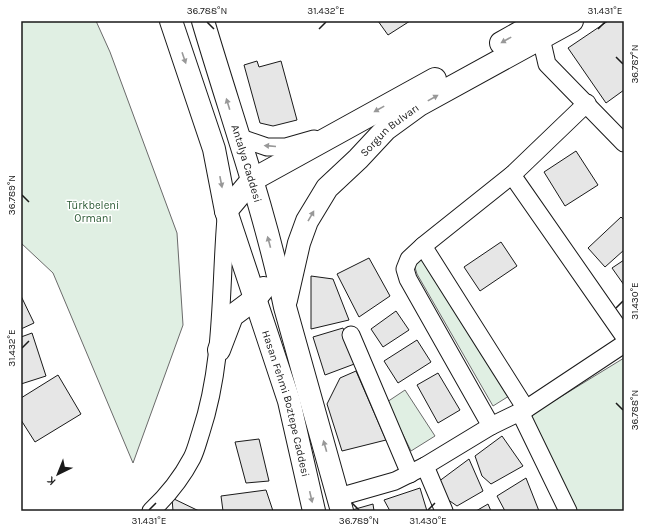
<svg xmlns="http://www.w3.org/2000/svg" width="645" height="532" font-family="Karla,sans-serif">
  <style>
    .green { fill: #e0efe3; stroke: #6a6a6a }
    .building { fill: #e6e6e6; stroke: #1a1a1a }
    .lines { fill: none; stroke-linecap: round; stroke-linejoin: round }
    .minor-casing { stroke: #1a1a1a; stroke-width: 19 }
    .major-casing { stroke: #1a1a1a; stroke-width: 24 }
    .minor { stroke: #fff; stroke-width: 17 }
    .major { stroke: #fff; stroke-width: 22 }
    .oneway { fill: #989898 }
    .ticks { fill: none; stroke: #1a1a1a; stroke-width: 1.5 }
    .labels { text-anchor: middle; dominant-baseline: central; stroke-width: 3; stroke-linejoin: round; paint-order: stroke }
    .street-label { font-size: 11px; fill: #1a1a1a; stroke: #fff }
    .park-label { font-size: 11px; fill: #2b5a34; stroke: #fff }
    .neatline { fill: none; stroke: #1a1a1a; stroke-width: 1.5 }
    .ticks-label { font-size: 10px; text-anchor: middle; fill: #1a1a1a }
  </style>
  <rect width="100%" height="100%" fill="#fff"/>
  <g class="green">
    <path d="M 21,21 L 96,21 L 110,52 L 177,233 L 183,325 L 133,463 L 53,273 L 21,243 Z"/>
    <path d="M 422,255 L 509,396 L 493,406 L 417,274 L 414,264 Z"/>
    <path d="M 624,358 L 624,511 L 576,511 L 531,415 Z"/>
    <path d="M 405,390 L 435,436 L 411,451 L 387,402 Z"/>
  </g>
  <g class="building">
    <path d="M 378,21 L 410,21 L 388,35 Z"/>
    <path d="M 608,21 L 624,21 L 624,90 L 606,103 L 568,48 Z"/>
    <path d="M 257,61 L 259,67 L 281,61 L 297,120 L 273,126 L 260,123 L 244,65 Z"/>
    <path d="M 576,151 L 598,185 L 565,206 L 544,172 Z"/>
    <path d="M 621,217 L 624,220 L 624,250 L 605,267 L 588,248 Z"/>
    <path d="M 501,242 L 517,266 L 480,291 L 464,267 Z"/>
    <path d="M 369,258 L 390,296 L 359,317 L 337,274 Z"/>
    <path d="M 624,260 L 624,285 L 612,268 Z"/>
    <path d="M 311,276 L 333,279 L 349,320 L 311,329 Z"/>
    <path d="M 21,296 L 34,323 L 21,329 Z"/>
    <path d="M 396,311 L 409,330 L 383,347 L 371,329 Z"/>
    <path d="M 343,328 L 357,363 L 325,375 L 313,337 Z"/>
    <path d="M 32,333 L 46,376 L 21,384 L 21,337 Z"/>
    <path d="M 417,340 L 431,362 L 398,383 L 384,361 Z"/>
    <path d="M 356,371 L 386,440 L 342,451 L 327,404 L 340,378 Z"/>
    <path d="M 438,373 L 460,410 L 438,423 L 417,385 Z"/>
    <path d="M 58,375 L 81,414 L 35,442 L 21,420 L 21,398 Z"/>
    <path d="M 502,436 L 523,466 L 491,484 L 482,476 L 475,456 Z"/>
    <path d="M 259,439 L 269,481 L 246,483 L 235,442 Z"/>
    <path d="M 469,459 L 483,491 L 457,506 L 447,499 L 438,482 Z"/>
    <path d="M 526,478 L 539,511 L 505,511 L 497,496 Z"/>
    <path d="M 420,488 L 427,511 L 390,511 L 384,500 Z"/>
    <path d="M 266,490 L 273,511 L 223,511 L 221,496 Z"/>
    <path d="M 172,498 L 199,511 L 173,511 Z"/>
    <path d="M 373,504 L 374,511 L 352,511 L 352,510 Z"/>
    <path d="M 488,504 L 491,511 L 476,511 Z"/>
  </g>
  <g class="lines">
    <g class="minor-casing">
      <g id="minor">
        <path d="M 541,38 L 547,64 L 624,143"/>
        <path d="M 238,137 L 267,147 L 286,147 L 314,139"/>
        <path d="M 512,175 L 624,336"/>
        <path d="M 423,246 L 526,409"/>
        <path d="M 351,335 L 410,474"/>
        <path d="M 520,412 L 568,511"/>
        <path d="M 491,426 L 408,279 L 405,269 L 409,259 L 423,246 L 512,175 L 587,103"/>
        <path d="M 425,466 L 444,511"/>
        <path d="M 339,497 L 395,481 L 425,466 L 491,426 L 526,409 L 624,344"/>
        <path d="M 151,511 C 166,497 182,477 192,458 C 196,450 198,441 201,432 C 224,362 220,290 226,218"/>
      </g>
    </g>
    <g class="major-casing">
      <g id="major">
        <path id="s1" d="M 171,21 L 214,149 L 226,211 L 289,401 L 314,511"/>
        <path id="s2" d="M 203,21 C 231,116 265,210 285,307 L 342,511"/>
        <path d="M 501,43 L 540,21"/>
        <path d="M 226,211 L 252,180 L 435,79"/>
        <path id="s3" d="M 286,300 L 299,243 L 307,221 L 327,188 L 358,159 L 386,129 L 419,105 L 572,21"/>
        <path d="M 219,350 L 232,316 L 256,298 L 264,288"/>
      </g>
    </g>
    <use href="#minor" class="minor"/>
    <use href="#major" class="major"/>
  </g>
  <defs><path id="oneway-solid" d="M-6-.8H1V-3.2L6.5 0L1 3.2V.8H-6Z"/></defs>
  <g class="oneway">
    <use href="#oneway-solid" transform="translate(506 40) rotate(151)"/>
    <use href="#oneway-solid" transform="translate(184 58) rotate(71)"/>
    <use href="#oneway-solid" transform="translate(433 98) rotate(-29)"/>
    <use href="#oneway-solid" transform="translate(228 104) rotate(-107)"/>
    <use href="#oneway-solid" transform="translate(379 109) rotate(151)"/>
    <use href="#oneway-solid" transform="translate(270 146) rotate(-175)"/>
    <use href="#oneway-solid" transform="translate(221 182) rotate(79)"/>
    <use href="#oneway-solid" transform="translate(311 216) rotate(-60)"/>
    <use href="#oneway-solid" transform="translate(269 242) rotate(-105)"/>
    <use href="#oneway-solid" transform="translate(325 446) rotate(-106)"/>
    <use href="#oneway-solid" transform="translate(311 497) rotate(77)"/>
  </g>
  <path class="ticks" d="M 207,22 L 214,29M 319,29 L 326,22M 598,29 L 605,22M 616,57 L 623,64M 22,195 L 29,202M 616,308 L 623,301M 22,348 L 29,341M 616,403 L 623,410M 352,503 L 359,510M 149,510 L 156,503M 428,510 L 435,503"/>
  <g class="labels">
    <g class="street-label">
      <text stroke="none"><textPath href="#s3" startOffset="206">Sorgun Bulvarı</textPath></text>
      <text stroke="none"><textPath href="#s2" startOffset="149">Antalya Caddesi</textPath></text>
      <text stroke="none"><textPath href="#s1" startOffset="400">Hasan Fehmi Boztepe Caddesi</textPath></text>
    </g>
    <g class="park-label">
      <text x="93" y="205">Türkbeleni<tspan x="93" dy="13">Ormanı</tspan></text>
    </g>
  </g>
  <rect width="645" height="532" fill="none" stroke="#ffffff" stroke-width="44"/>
  <g transform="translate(58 474) rotate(223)" stroke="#ffffff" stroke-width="3" paint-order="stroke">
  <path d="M0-3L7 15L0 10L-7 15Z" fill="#1a1a1a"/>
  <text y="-6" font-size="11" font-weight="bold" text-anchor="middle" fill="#1a1a1a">K</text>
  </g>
  <rect x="22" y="22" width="601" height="488" class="neatline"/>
  <g class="ticks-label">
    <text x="207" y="14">36.788°N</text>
    <text x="326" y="14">31.432°E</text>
    <text x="605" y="14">31.431°E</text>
    <text transform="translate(634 64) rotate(-90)" y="4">36.787°N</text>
    <text transform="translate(11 195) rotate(-90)" y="4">36.789°N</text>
    <text transform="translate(634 301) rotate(-90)" y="4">31.430°E</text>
    <text transform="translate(11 348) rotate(-90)" y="4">31.432°E</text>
    <text transform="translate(634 410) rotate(-90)" y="4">36.788°N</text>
    <text x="149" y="524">31.431°E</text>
    <text x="359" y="524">36.789°N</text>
    <text x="428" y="524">31.430°E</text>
  </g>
</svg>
